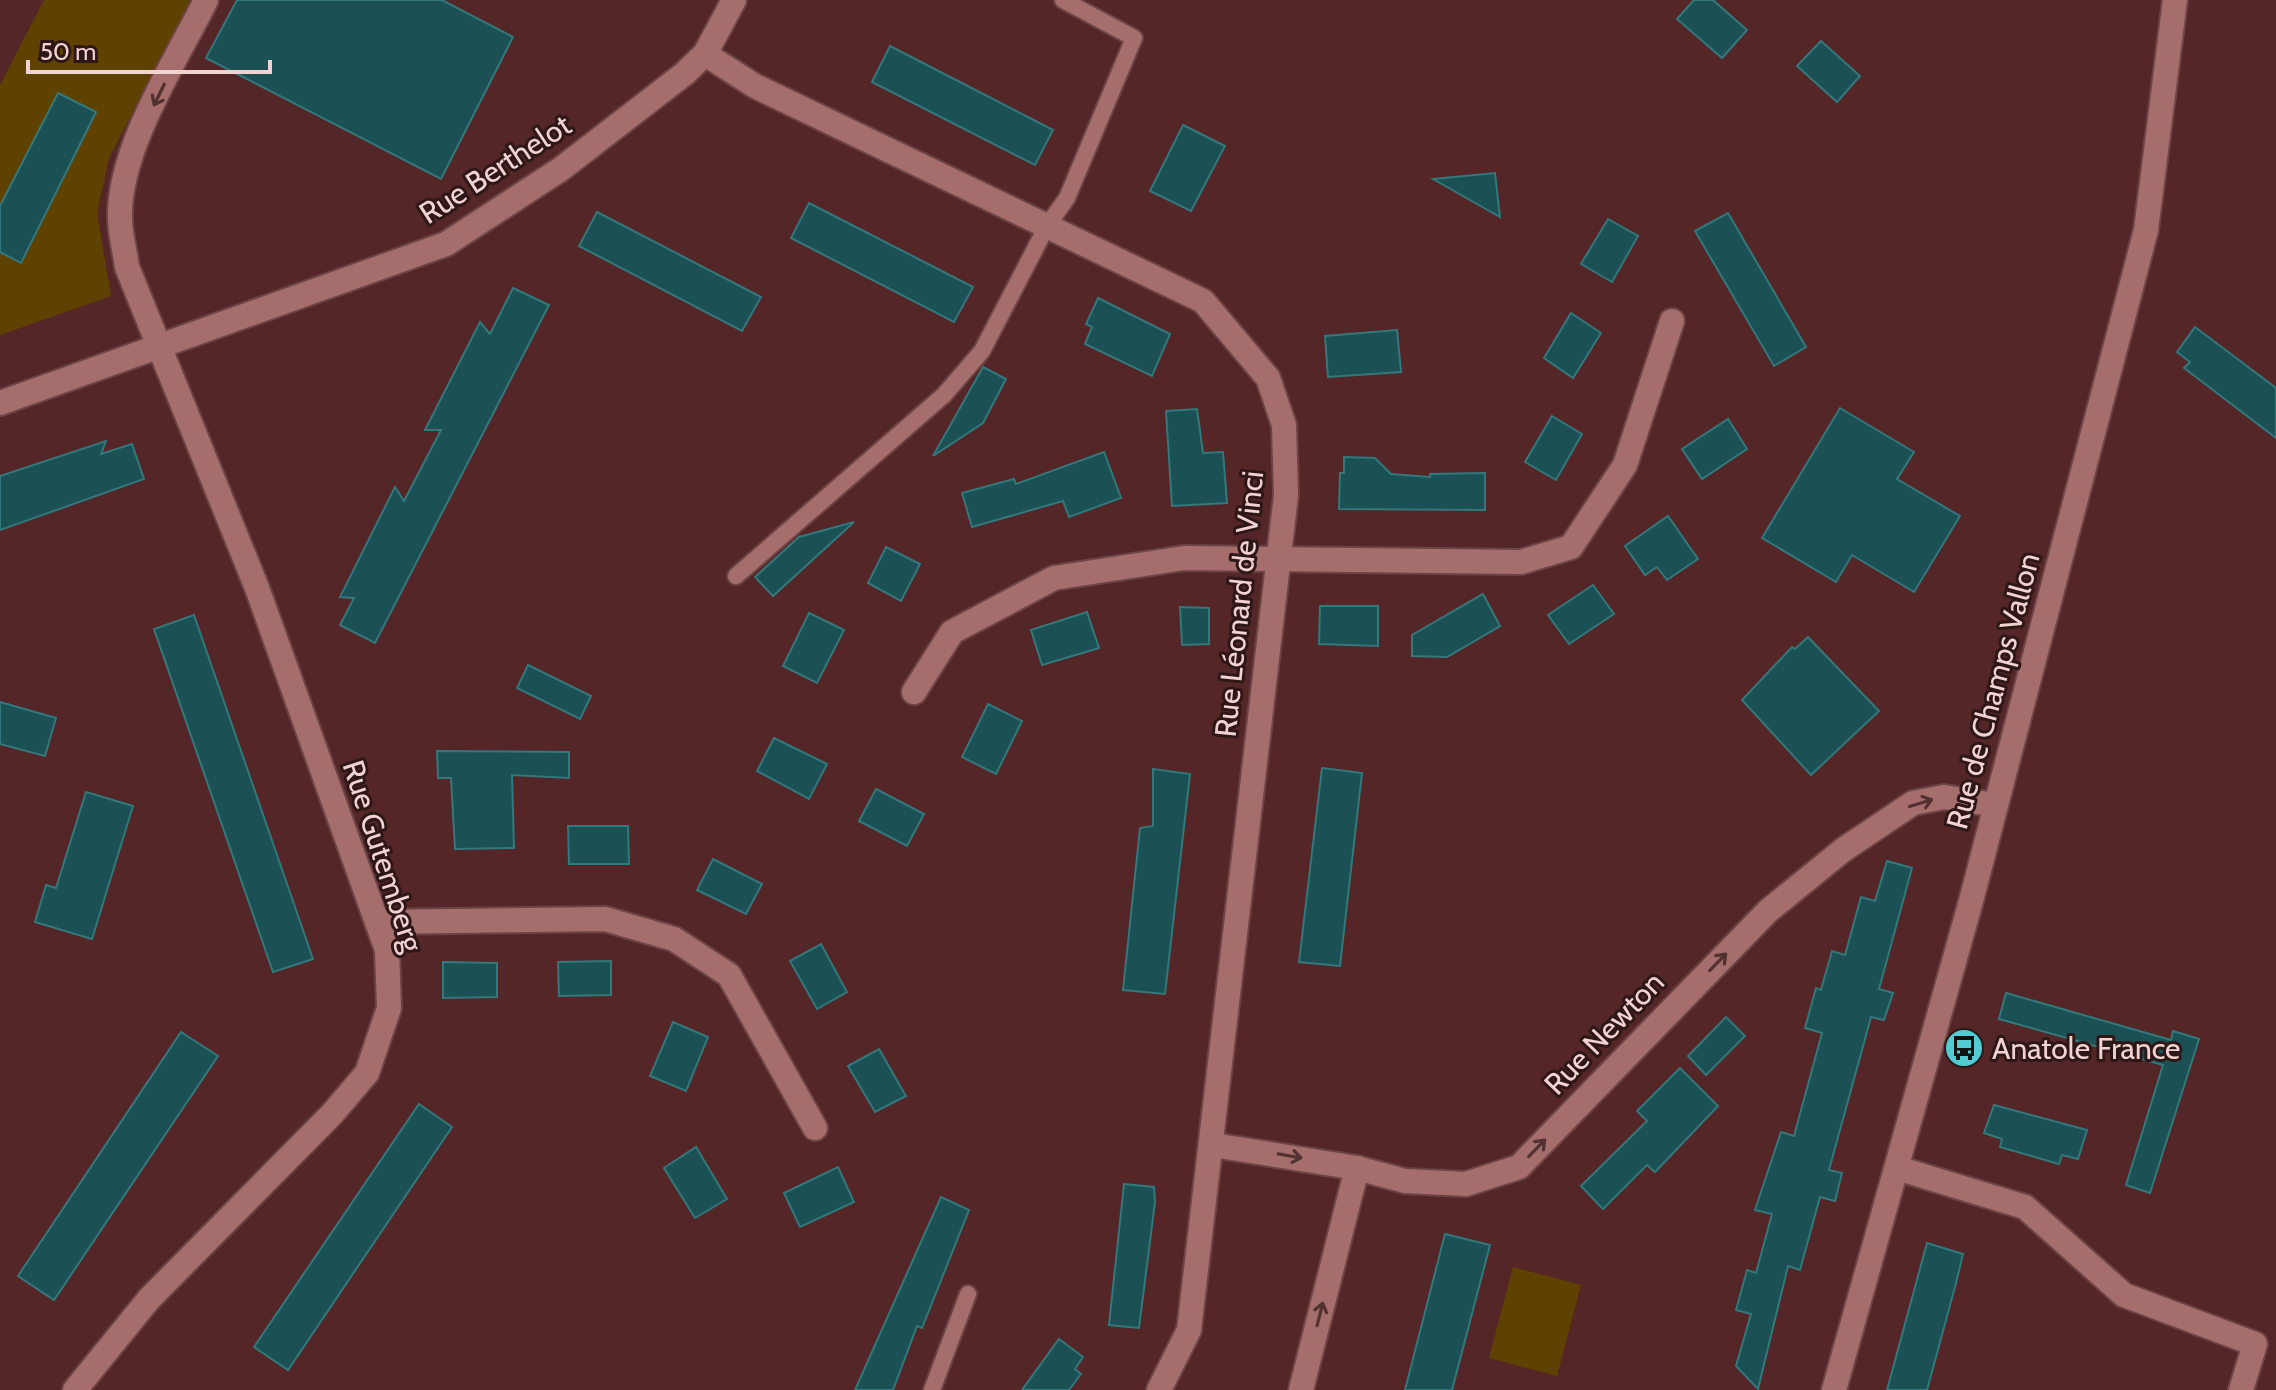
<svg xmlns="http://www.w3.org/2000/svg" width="2276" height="1390" font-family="Cabin,sans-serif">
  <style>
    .green { fill: #604200 }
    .building { fill: #1b5154; stroke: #32787c; stroke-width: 2 }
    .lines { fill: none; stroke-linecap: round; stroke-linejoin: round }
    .lane-casing { stroke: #6c4445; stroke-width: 20 }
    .street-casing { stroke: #6c4445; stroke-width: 28 }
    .lane { stroke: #a56e6d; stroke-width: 16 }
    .street { stroke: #a56e6d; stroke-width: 24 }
    .oneway { stroke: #513131 }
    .labels { text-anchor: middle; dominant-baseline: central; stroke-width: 6; stroke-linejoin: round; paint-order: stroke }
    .street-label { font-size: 30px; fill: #f2d3d1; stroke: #2d1717 }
    .poi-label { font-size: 30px; fill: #f2d3d1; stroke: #2d1717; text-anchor: start }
  </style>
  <rect width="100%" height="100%" fill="#552627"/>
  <g class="green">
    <path d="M 44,0 L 191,0 L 109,158 L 97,213 L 111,296 L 0,335 L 0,85 Z"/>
    <path d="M 1513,1267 L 1581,1285 L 1557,1376 L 1489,1358 Z"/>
  </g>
  <g class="building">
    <path d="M 237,0 L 442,0 L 513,37 L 441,179 L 206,58 Z"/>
    <path d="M 1694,0 L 1713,0 L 1747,30 L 1722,58 L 1677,19 Z"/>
    <path d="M 1821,41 L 1860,76 L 1837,102 L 1797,66 Z"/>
    <path d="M 890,46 L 1053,130 L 1035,165 L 872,82 Z"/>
    <path d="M 58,93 L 96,112 L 21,263 L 0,252 L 0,206 Z"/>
    <path d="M 1183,125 L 1225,146 L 1191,211 L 1150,191 Z"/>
    <path d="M 1495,173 L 1500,217 L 1433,179 Z"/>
    <path d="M 809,203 L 973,287 L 954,322 L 791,238 Z"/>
    <path d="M 597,212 L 761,297 L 742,331 L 579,246 Z"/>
    <path d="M 1728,213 L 1806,347 L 1774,366 L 1695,231 Z"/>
    <path d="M 1608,219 L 1638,236 L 1612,282 L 1581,264 Z"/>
    <path d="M 513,288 L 549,305 L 375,643 L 340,625 L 354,598 L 340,597 L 395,487 L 404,501 L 441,430 L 425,430 L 480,322 L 490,334 Z"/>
    <path d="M 1098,298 L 1170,334 L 1152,376 L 1085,344 L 1092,327 L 1086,324 Z"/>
    <path d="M 1571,313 L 1601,333 L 1573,378 L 1544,358 Z"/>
    <path d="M 2195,327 L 2276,388 L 2276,438 L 2184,368 L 2190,362 L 2177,352 Z"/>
    <path d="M 1397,330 L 1401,372 L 1328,377 L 1325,336 Z"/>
    <path d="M 983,367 L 1006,379 L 983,423 L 933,456 Z"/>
    <path d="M 1840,408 L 1914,452 L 1897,479 L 1960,516 L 1914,592 L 1852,555 L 1836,582 L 1762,538 Z"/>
    <path d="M 1197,409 L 1203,453 L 1223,452 L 1227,503 L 1172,506 L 1166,411 Z"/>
    <path d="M 1552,416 L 1582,434 L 1556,480 L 1525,462 Z"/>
    <path d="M 1728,419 L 1747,449 L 1702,479 L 1682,449 Z"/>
    <path d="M 106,441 L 101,454 L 132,444 L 144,479 L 0,530 L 0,476 Z"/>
    <path d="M 1104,452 L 1121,498 L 1069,517 L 1063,501 L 972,527 L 962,493 L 1014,479 L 1016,484 Z"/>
    <path d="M 1344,457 L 1375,458 L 1391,474 L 1430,477 L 1430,474 L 1485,473 L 1485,510 L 1339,509 L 1340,473 L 1344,473 Z"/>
    <path d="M 1668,516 L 1698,559 L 1667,580 L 1657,567 L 1645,575 L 1625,546 Z"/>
    <path d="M 854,522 L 773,596 L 755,577 L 799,537 Z"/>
    <path d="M 886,547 L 920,564 L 901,601 L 868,583 Z"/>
    <path d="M 1593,585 L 1614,614 L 1569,644 L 1548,615 Z"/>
    <path d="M 1483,594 L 1500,626 L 1447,657 L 1412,656 L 1412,635 Z"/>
    <path d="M 1320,606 L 1378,606 L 1378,646 L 1319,644 Z"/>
    <path d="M 1180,607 L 1209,608 L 1209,644 L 1182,645 Z"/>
    <path d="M 1087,612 L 1099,648 L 1042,665 L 1031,630 Z"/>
    <path d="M 809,613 L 844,630 L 817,683 L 783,666 Z"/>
    <path d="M 194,615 L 313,959 L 273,972 L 154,629 Z"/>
    <path d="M 1808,637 L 1879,711 L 1811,775 L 1742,700 L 1792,647 L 1795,649 Z"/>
    <path d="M 528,665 L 591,696 L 580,719 L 517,688 Z"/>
    <path d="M 0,702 L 56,718 L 45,756 L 0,744 Z"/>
    <path d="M 988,704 L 1022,721 L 996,774 L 962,757 Z"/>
    <path d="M 774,738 L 827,764 L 809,799 L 757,771 Z"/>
    <path d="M 437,751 L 569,752 L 569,778 L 512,775 L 514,848 L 455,849 L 451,778 L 438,778 Z"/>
    <path d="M 1322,768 L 1362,773 L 1340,966 L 1299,962 Z"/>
    <path d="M 1153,769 L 1190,774 L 1165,994 L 1123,990 L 1140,828 L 1153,826 Z"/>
    <path d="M 876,789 L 924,814 L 907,846 L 859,821 Z"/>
    <path d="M 86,792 L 133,806 L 92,939 L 35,922 L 46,885 L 56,888 Z"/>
    <path d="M 568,826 L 628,826 L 629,864 L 569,864 Z"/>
    <path d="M 713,859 L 762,884 L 746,914 L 697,890 Z"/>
    <path d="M 1887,861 L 1912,868 L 1879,989 L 1893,993 L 1884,1020 L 1871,1017 L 1829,1170 L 1842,1173 L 1835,1201 L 1820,1197 L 1800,1270 L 1788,1266 L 1758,1389 L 1736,1366 L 1751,1314 L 1736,1310 L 1747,1270 L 1756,1273 L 1772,1214 L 1755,1210 L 1781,1132 L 1794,1136 L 1822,1033 L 1805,1028 L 1816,988 L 1821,990 L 1832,951 L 1845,955 L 1861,897 L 1875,901 Z"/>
    <path d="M 821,944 L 847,992 L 817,1009 L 790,961 Z"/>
    <path d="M 611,961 L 611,995 L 559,996 L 558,962 Z"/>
    <path d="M 443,962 L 497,963 L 497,997 L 443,998 Z"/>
    <path d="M 2006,993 L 2171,1040 L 2173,1031 L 2199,1039 L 2150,1193 L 2126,1185 L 2163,1065 L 1999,1019 Z"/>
    <path d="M 1726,1017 L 1745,1036 L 1706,1075 L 1688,1056 Z"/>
    <path d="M 673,1022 L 708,1037 L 686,1091 L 650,1076 Z"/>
    <path d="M 181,1032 L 218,1056 L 54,1300 L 18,1276 Z"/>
    <path d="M 879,1049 L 906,1096 L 875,1112 L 848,1066 Z"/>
    <path d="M 1680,1068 L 1718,1106 L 1655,1172 L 1647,1165 L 1603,1209 L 1581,1186 L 1647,1121 L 1637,1111 Z"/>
    <path d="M 419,1104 L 452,1127 L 288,1370 L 254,1347 Z"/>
    <path d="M 1994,1105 L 2087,1130 L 2078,1159 L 2062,1155 L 2059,1164 L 2000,1147 L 2002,1139 L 1984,1133 Z"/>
    <path d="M 696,1147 L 727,1199 L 695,1218 L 664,1168 Z"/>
    <path d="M 838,1167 L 854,1202 L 800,1227 L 784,1193 Z"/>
    <path d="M 1124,1184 L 1154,1187 L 1155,1202 L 1139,1328 L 1109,1325 Z"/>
    <path d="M 941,1197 L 969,1210 L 922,1328 L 917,1326 L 893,1390 L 855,1390 Z"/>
    <path d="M 1445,1234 L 1490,1245 L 1452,1390 L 1405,1390 Z"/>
    <path d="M 1927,1243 L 1963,1254 L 1955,1287 L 1927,1390 L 1887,1390 Z"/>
    <path d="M 1059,1339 L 1083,1357 L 1075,1369 L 1081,1374 L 1069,1390 L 1022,1390 Z"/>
  </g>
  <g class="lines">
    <g class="lane-casing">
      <g id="lane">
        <path d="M 736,576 L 944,395 L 982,351 L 1047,226 L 1067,198 L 1134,38 L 1063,0"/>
        <path d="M 932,1390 L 968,1294"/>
      </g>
    </g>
    <g class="street-casing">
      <g id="street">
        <path d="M 705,54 L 755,86 L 1203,301 L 1268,378 L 1284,425 L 1286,495 L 1189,1330 L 1159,1390"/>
        <path d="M 0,403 L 446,244 L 561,169 L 684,74 L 705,54 L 734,0"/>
        <path d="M 914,692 L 952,632 L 1054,578 L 1184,558 L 1521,562 L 1571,547 L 1625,465 L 1672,321"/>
        <path d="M 377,922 L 605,919 L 674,939 L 729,975 L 815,1128"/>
        <path d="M 1213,1145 L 1357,1168 L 1405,1181 L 1466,1184 L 1519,1167 L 1768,911 L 1843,850 L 1913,803 L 1944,797 L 1996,805"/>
        <path d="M 1897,1168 L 2025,1207 L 2124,1295 L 2255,1344 L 2241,1390"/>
        <path d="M 75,1390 L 149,1299 L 332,1114 L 367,1073 L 389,1008 L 387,950 L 257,588 L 127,267 C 125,251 120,234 120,218 C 118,149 176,61 206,0"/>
        <path d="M 1301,1390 L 1357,1168"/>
        <path d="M 1834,1390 L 1971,901 L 2146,230 L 2175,0"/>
      </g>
    </g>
    <use href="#lane" class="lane"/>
    <use href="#street" class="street"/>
  </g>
  <defs><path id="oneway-shaft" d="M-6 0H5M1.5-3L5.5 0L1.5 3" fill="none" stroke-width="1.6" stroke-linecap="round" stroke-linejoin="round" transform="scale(2)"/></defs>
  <g class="oneway">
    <use href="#oneway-shaft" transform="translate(159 95) rotate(116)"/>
    <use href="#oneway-shaft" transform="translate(1921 803) rotate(-17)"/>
    <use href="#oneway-shaft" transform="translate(1718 962) rotate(-46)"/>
    <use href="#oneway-shaft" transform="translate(1537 1148) rotate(-46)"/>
    <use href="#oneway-shaft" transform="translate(1290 1156) rotate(10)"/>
    <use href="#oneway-shaft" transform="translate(1320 1314) rotate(-76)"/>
  </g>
  <defs>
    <g id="bus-disc" transform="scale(2)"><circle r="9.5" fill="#51ccd3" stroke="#2d1717"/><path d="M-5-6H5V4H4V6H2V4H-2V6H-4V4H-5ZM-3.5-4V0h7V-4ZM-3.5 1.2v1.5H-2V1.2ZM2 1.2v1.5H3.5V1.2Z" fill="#111"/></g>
  </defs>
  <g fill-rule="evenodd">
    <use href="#bus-disc" x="1964" y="1048"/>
  </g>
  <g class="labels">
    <g class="street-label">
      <text transform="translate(495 169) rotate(-33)">Rue Berthelot</text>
      <text transform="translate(1239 604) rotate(-84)">Rue Léonard de Vinci</text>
      <text transform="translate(1993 691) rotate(-75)">Rue de Champs Vallon</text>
      <text transform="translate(383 856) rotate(72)">Rue Gutemberg</text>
      <text transform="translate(1604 1033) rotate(-46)">Rue Newton</text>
    </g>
    <g class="poi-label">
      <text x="1992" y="1048">Anatole France</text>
    </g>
  </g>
  <path d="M28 60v12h242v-12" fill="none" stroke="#f2d3d1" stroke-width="4"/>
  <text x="40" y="60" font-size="24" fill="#f2d3d1" stroke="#2d1717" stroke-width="6" paint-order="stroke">50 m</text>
</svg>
